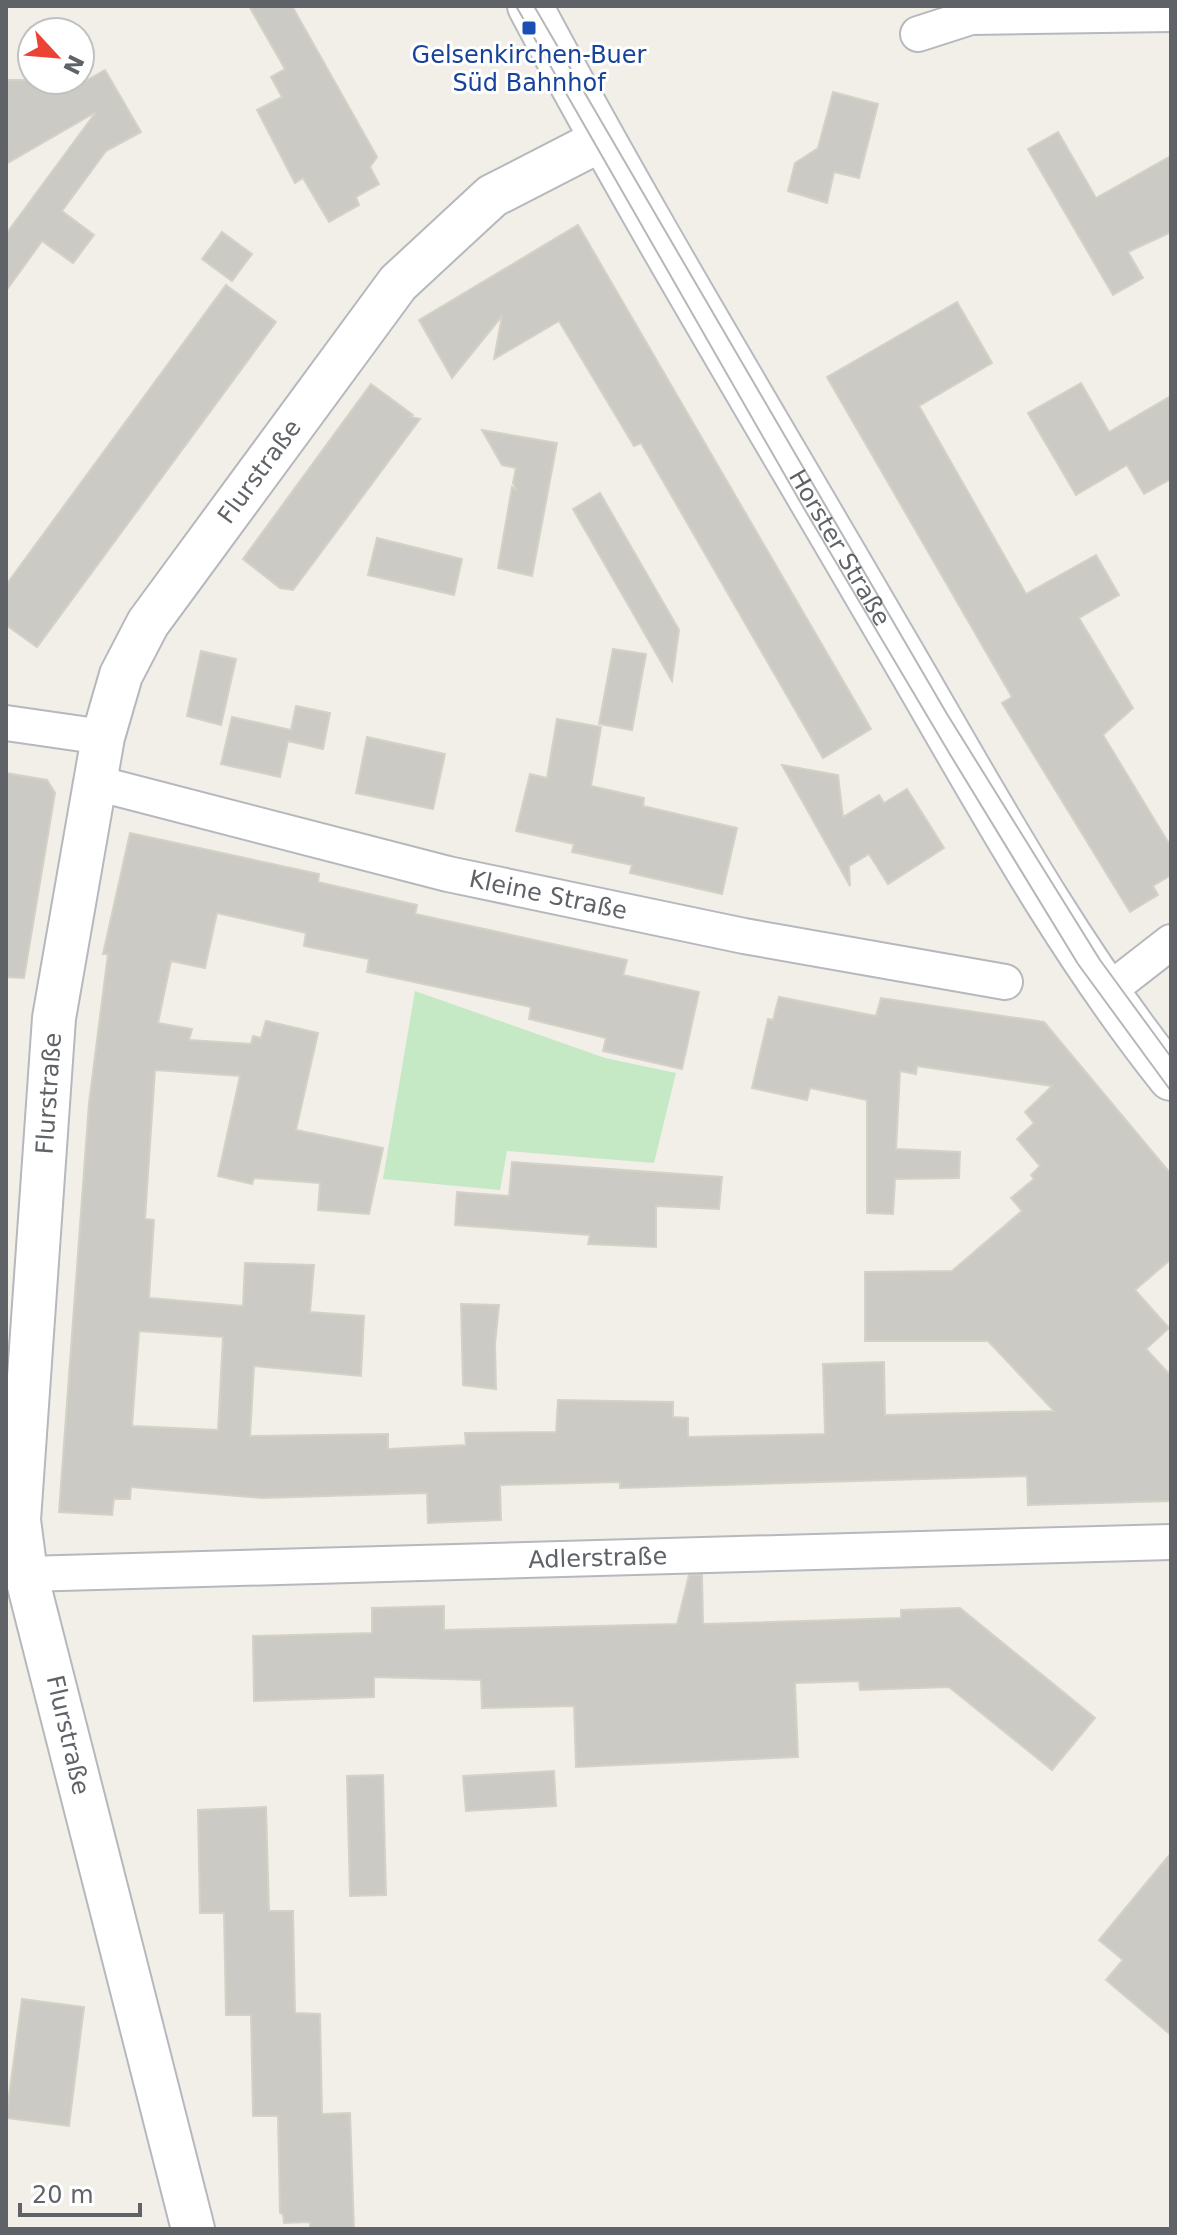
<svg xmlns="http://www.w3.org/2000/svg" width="1177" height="2235" font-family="'DejaVu Sans',sans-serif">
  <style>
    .green { fill: #c5e8c5 }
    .building { fill: #cccac5; stroke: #d6d1c6; stroke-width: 2; fill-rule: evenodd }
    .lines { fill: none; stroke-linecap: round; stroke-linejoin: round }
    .minor-casing { stroke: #b5b8bc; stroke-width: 38 }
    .tertiary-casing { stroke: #b5b8bc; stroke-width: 46 }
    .secondary-casing { stroke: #b6babf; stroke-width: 48 }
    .minor { stroke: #fff; stroke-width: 34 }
    .tertiary { stroke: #fff; stroke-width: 42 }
    .secondary { stroke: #fff; stroke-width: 44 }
    .tram { stroke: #b6b7b8; stroke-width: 2 }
    .transit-dot { fill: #1a4fb4; stroke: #fff; stroke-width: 3 }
    .labels { text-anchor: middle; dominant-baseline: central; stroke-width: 6; stroke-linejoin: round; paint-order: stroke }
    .transit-label { font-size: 24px; fill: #164399; stroke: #fff }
    .street-label { font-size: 24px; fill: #5f6368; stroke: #fff }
  </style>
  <rect width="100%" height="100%" fill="#f1efe8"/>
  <path class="green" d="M 415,991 L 605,1058 L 676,1073 L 654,1163 L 507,1151 L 500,1190 L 383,1179 Z"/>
  <g class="building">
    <path d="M 249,6 L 292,6 L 377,157 L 370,167 L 379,184 L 356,197 L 359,205 L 329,222 L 303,178 L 295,183 L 257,110 L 282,97 L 271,77 L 285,69 Z"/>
    <path d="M 105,70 L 141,132 L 106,151 L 62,211 L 94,235 L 73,263 L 42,241 L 6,291 L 6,234 L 96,112 L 6,164 L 6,80 L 87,80 Z"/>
    <path d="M 833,92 L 878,104 L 859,178 L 834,172 L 827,203 L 788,191 L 795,163 L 818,148 Z"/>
    <path d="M 1058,132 L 1096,198 L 1171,156 L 1171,232 L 1128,252 L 1143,278 L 1113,295 L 1028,149 Z"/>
    <path d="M 578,225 L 871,729 L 823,758 L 641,443 L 634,446 L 559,321 L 494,359 L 502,316 L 452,378 L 419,320 Z"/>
    <path d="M 222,232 L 252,254 L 232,281 L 202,259 Z"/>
    <path d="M 226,285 L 276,322 L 37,647 L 6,625 L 6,585 Z"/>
    <path d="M 957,302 L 992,363 L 919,406 L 1026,594 L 1096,555 L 1119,595 L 1079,618 L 1133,708 L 1103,735 L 1171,847 L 1171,875 L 1153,886 L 1158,895 L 1130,912 L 1002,703 L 1012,697 L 827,377 Z"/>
    <path d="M 1081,383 L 1109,432 L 1171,396 L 1171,479 L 1144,494 L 1127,465 L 1076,495 L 1028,413 Z"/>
    <path d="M 371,384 L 413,415 L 410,417 L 420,419 L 293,590 L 280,588 L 243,559 Z"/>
    <path d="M 482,430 L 557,443 L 532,576 L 498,568 L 512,487 L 517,491 L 513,483 L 516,468 L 502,465 Z"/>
    <path d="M 600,493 L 679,630 L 672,681 L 573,509 Z"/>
    <path d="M 377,538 L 462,559 L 454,595 L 368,575 Z"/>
    <path d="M 613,649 L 646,654 L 632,730 L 599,724 Z"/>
    <path d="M 201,651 L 236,659 L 221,725 L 187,716 Z"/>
    <path d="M 296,706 L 330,713 L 323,749 L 288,741 L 280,777 L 221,764 L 232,717 L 291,730 Z"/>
    <path d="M 557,719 L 601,727 L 591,786 L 644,798 L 643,806 L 737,828 L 722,894 L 630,873 L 632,865 L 572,852 L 574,844 L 516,831 L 530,774 L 547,778 Z"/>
    <path d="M 367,737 L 445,754 L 433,809 L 356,793 Z"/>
    <path d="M 782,765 L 838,775 L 843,817 L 879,795 L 884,803 L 907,789 L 944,848 L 888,884 L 869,854 L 849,866 L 850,886 Z"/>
    <path d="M 6,773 L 47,780 L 55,793 L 24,978 L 6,977 Z"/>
    <path d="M 130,833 L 319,874 L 318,882 L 417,905 L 415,914 L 627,960 L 623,975 L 699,992 L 682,1069 L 603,1051 L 606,1038 L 529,1019 L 531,1007 L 367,972 L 369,959 L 304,946 L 306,933 L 217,913 L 205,968 L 171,961 L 158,1023 L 192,1029 L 189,1040 L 251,1044 L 253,1036 L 261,1038 L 266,1021 L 318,1033 L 296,1130 L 383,1148 L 369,1214 L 318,1210 L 320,1183 L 254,1178 L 252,1184 L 218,1176 L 240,1076 L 155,1070 L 145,1219 L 154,1220 L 149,1298 L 243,1306 L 245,1263 L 314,1265 L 310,1312 L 364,1316 L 361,1376 L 254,1366 L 250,1436 L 388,1434 L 388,1449 L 466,1445 L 465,1433 L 556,1432 L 558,1400 L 673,1402 L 673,1417 L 688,1418 L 688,1437 L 825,1434 L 823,1364 L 884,1362 L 885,1415 L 1054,1411 L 988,1341 L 865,1341 L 865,1272 L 952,1271 L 1022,1211 L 1011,1198 L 1034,1179 L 1031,1175 L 1040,1166 L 1017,1139 L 1034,1123 L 1025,1112 L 1052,1086 L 917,1066 L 916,1074 L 900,1071 L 896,1149 L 960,1152 L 959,1178 L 895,1179 L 893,1214 L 867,1213 L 867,1100 L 810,1088 L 807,1100 L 752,1088 L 768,1019 L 773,1020 L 779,997 L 876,1016 L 881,998 L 1044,1022 L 1171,1174 L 1171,1259 L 1135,1290 L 1169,1328 L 1146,1349 L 1171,1376 L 1171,1501 L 1028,1505 L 1027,1476 L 620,1488 L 620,1482 L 500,1485 L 501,1520 L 428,1523 L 427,1493 L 262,1498 L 131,1487 L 130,1499 L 114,1499 L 112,1515 L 59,1512 L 89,1103 L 108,954 L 103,954 ZM 139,1331 L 223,1337 L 218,1430 L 132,1426 Z"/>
    <path d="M 512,1162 L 722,1177 L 719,1209 L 656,1206 L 656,1247 L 588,1244 L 590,1235 L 455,1225 L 457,1192 L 509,1196 Z"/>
    <path d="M 461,1304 L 499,1305 L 495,1344 L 496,1389 L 463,1385 Z"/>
    <path d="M 689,1575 L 702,1575 L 703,1624 L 901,1618 L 901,1610 L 960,1608 L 1095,1718 L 1052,1770 L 949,1687 L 860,1690 L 859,1681 L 795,1683 L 798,1757 L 576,1767 L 574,1706 L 482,1708 L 481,1680 L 374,1677 L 374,1697 L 254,1701 L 253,1636 L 372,1633 L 372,1608 L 444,1606 L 444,1630 L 677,1624 Z"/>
    <path d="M 554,1771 L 556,1806 L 466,1811 L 463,1776 Z"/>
    <path d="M 383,1775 L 386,1895 L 350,1896 L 347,1776 Z"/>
    <path d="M 266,1807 L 269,1911 L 293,1911 L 295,2013 L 320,2014 L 322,2114 L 350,2113 L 354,2229 L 310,2229 L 310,2222 L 284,2223 L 283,2214 L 280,2213 L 278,2116 L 253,2116 L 251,2015 L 226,2015 L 224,1913 L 200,1913 L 198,1810 Z"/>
    <path d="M 1171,1853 L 1171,2035 L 1106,1980 L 1123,1960 L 1099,1940 Z"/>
    <path d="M 22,1999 L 84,2007 L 69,2126 L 6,2118 Z"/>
  </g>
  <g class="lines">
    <g class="minor-casing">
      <g id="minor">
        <path d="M 918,34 L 971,17 L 1171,14"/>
        <path d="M 6,723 L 103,737"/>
        <path id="s1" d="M 96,783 L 448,874 L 744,936 L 1005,982"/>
        <path d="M 1108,991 L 1171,942"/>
        <path id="s2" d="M 26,1574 L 1171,1542"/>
      </g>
    </g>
    <g class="tertiary-casing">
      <g id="tertiary">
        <path id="s3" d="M 193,2229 L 26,1574 L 19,1520 L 54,1018 L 103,737 L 121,675 L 148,623 L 398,283 L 492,196 L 601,140"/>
      </g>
    </g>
    <g class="secondary-casing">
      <g id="secondary">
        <path id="s4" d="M 530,6 C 641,215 764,417 883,622 C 974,776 1059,938 1171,1078"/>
      </g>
    </g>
    <use href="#minor" class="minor"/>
    <use href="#tertiary" class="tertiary"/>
    <use href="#secondary" class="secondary"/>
    <g class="tram">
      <path d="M 516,6 L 802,505 L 951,756 L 1078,964 L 1171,1091"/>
      <path d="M 534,6 L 947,714 L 1100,960 L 1171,1057"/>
    </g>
  </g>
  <rect class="transit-dot" x="521" y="20" width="16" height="16" rx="4"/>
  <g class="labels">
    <g class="transit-label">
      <text x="529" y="55">Gelsenkirchen-Buer<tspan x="529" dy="28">Süd Bahnhof</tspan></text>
    </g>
    <g class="street-label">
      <text stroke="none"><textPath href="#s3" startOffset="1830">Flurstraße</textPath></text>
      <text stroke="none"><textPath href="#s4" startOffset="624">Horster Straße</textPath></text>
      <text stroke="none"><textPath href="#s1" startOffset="466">Kleine Straße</textPath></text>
      <text stroke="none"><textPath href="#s3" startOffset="1158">Flurstraße</textPath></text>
      <text stroke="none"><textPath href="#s2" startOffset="572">Adlerstraße</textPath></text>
      <text transform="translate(68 1735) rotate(77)">Flurstraße</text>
    </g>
  </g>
  <rect width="1177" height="2235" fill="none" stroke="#5f6368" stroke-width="16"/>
  <g transform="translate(56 56) rotate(116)"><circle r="38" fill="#ffffff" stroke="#bfc1c3" stroke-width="2"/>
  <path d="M0-6L14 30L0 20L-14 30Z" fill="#ea4335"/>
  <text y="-12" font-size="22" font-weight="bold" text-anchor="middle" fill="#5f6368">N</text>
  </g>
  <path d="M20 2203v12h120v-12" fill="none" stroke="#5f6368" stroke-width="4"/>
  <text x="32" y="2203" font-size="24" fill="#5f6368" stroke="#ffffff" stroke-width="6" paint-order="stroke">20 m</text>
</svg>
